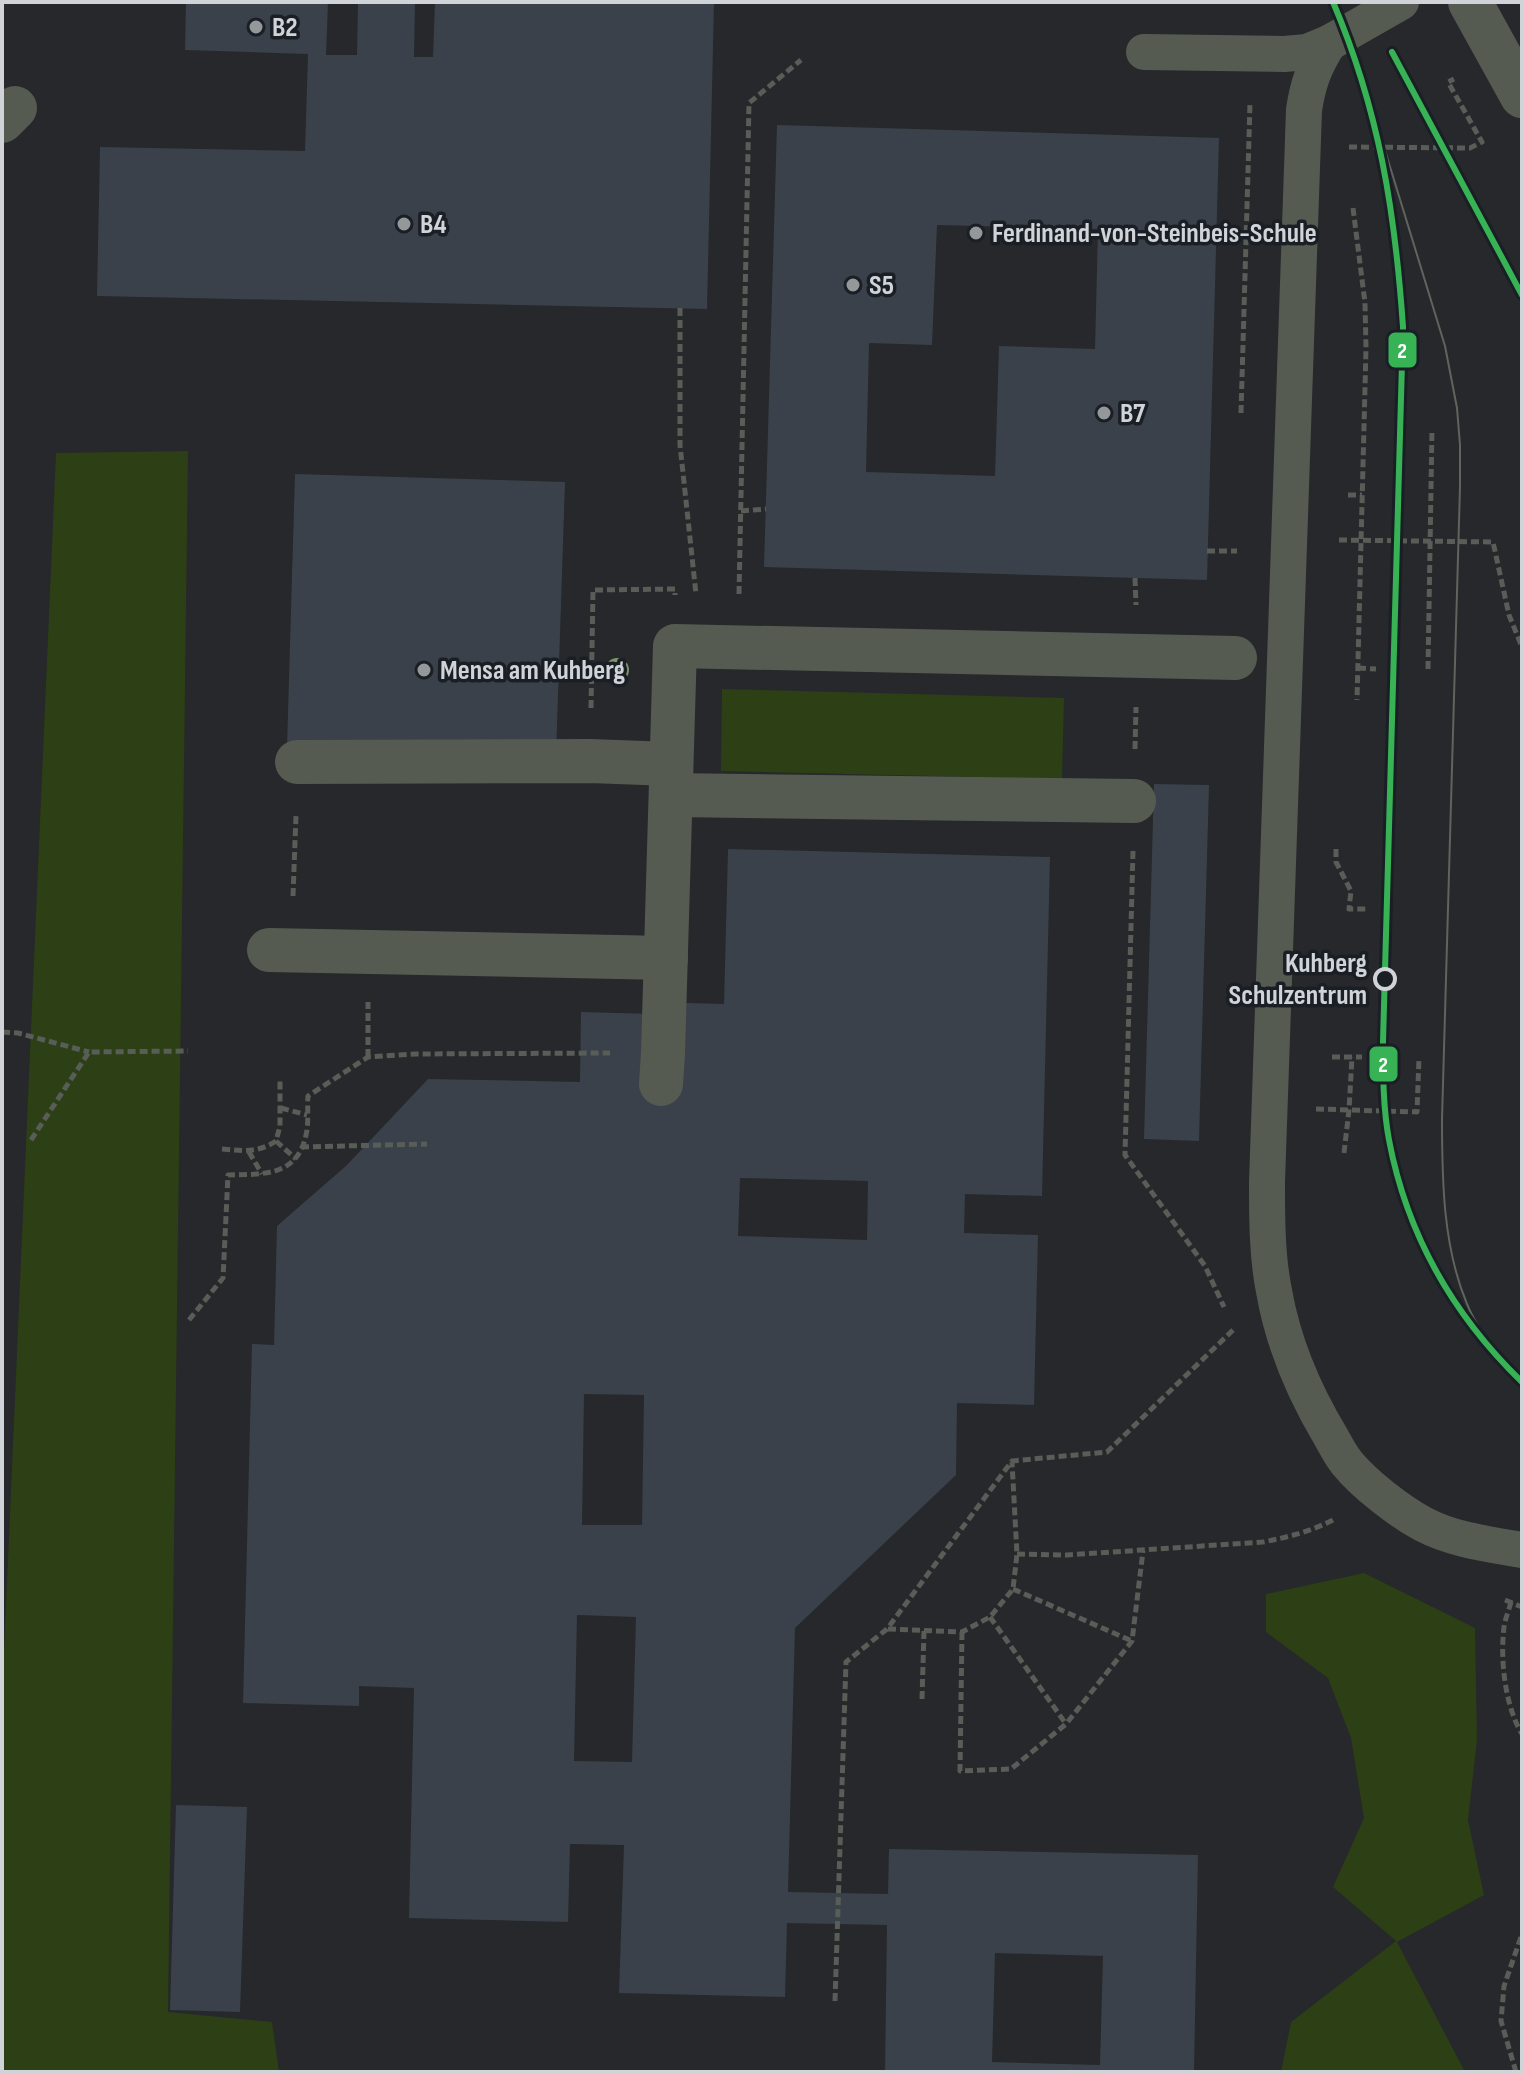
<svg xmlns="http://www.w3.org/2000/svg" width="1524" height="2074" font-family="'Sofia Sans Condensed',sans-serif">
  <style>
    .green { fill: #2d3f14 }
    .building { fill: #3a414a; fill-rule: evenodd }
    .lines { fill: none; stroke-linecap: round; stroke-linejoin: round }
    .path { stroke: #585d57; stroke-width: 5; stroke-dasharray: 8 4; stroke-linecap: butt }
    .service { stroke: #555b51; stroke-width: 36 }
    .pedestrian { stroke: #555b51; stroke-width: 44 }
    .minor { stroke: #555b51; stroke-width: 44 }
    .tertiary { stroke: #555b51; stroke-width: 44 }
    .tram { stroke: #5f645d; stroke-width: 2 }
    .tram-1-casing { stroke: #1a1f25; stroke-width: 12 }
    .tram-1 { stroke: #37b355; stroke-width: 6 }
    .tree { fill: #80956b }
    .poi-dot { fill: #94989b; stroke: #1a1f25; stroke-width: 3 }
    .stop-dot { fill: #1a1f25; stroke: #d0d4d8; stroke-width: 4 }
    .labels { text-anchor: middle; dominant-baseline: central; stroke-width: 7; stroke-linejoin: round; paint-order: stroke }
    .poi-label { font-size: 28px; font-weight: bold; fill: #d0d4d8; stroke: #1a1f25; text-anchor: start }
    .stop-label { font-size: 28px; font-weight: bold; fill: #d0d4d8; stroke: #1a1f25; text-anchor: end }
    .line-badge { stroke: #1a1f25; stroke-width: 3 }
    .badge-label { font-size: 22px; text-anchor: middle; font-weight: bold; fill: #fff }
  </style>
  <rect width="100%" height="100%" fill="#26282b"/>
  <g class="green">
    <path d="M 188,451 L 168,2012 L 272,2022 L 279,2072 L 2,2072 L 2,1698 L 56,453 Z"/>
    <path d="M 722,689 L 1064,698 L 1062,779 L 721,771 Z"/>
    <path d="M 1364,1573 L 1475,1628 L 1477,1740 L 1468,1820 L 1484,1895 L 1397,1942 L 1465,2072 L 1281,2072 L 1291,2022 L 1396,1941 L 1333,1887 L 1364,1818 L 1351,1738 L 1328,1678 L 1266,1632 L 1266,1594 Z"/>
  </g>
  <g class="building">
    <path d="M 186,2 L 328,2 L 326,55 L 357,55 L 358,2 L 415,2 L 414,57 L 433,57 L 435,2 L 714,2 L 707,309 L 97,296 L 100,147 L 305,151 L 308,54 L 185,50 Z"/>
    <path d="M 777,125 L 1219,138 L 1207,580 L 764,567 ZM 937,225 L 1098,229 L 1095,349 L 999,346 L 995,476 L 866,472 L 869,343 L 932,345 Z"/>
    <path d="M 295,474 L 565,482 L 556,756 L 287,747 Z"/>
    <path d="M 1154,784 L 1209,785 L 1199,1141 L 1144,1139 Z"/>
    <path d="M 728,849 L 1050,857 L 1042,1196 L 965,1194 L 964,1233 L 1038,1235 L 1034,1405 L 957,1403 L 956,1475 L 795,1628 L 788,1892 L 888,1894 L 889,1849 L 1198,1855 L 1194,2072 L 885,2072 L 887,1925 L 787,1923 L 785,1997 L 619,1993 L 624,1845 L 570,1844 L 568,1922 L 409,1918 L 414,1688 L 359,1686 L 359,1706 L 243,1703 L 252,1344 L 274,1345 L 277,1226 L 347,1165 L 428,1079 L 580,1082 L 581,1012 L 653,1014 L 653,1002 L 724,1004 ZM 740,1178 L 868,1181 L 867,1240 L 738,1236 ZM 584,1394 L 644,1395 L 642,1525 L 582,1525 ZM 577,1615 L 636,1617 L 632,1762 L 574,1761 ZM 995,1953 L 1103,1956 L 1100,2065 L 992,2062 Z"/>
    <path d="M 176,1805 L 247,1807 L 240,2012 L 170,2010 Z"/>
  </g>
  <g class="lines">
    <g class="path">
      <path d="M 1349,147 L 1470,148 L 1482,142 L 1448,82 L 1454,79"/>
      <path d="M 1353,208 L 1365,303 L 1366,348 L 1357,700"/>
      <path d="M 680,308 L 680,445 L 696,594"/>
      <path d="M 1241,413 L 1250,103"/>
      <path d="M 1348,495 L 1362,495"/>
      <path d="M 741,511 L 766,509"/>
      <path d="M 1339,540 L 1493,542 L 1509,615 L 1522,647"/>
      <path d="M 1207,551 L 1237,551"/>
      <path d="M 1135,578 L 1136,605"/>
      <path d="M 739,594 L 749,103 L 801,60"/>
      <path d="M 1358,668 L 1376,669"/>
      <path d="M 1428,669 L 1432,429"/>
      <path d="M 591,708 L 593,590 L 675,589 L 675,595"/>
      <path d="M 1135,749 L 1136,707"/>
      <path d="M 1336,849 L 1336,862 L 1351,891 L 1349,909 L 1367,909"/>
      <path d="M 1133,851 L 1125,1155 L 1205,1266 L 1224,1307"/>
      <path d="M 293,896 L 296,815"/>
      <path d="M 2,1032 L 18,1033 L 89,1052"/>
      <path d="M 368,1057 L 368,1002"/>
      <path d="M 1332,1057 L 1362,1057"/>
      <path d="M 281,1108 L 307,1115"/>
      <path d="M 1316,1109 L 1417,1112 L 1419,1058"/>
      <path d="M 31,1140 L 89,1052 L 188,1051"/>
      <path d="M 276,1141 L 296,1159"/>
      <path d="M 301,1147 L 427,1144"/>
      <path d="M 222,1149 C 243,1151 258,1153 276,1141 L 280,1126 L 280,1080"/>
      <path d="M 249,1152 L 262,1174"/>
      <path d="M 1344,1153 L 1349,1110 L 1352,1057"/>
      <path d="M 189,1320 L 223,1278 L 228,1175 C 263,1174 297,1177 306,1135 C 309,1123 307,1108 308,1096 L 368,1057 L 416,1054 L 610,1053"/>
      <path d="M 1017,1554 L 1067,1555 L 1263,1542 C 1289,1537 1312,1531 1335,1519"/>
      <path d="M 1013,1589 L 1132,1641"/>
      <path d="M 1505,1600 L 1522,1607"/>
      <path d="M 1511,1602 C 1509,1610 1505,1619 1504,1627 C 1500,1660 1505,1706 1522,1734"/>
      <path d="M 990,1617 L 1066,1724"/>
      <path d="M 888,1629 L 962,1632 L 990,1617 L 1013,1589 L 1017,1554 L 1012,1462"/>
      <path d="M 962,1632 L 960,1771 L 1011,1769 L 1066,1724 L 1132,1641 L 1143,1551"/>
      <path d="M 922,1699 L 924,1631"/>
      <path d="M 835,2001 L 846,1662 L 887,1629 L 1012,1461 L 1107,1452 L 1233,1330"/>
      <path d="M 1516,2072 L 1501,2021 L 1504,1986 L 1522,1934"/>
    </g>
    <g class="service">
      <path d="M 1329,43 C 1314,67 1308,83 1304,110 L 1267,1182 C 1267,1219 1267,1256 1274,1291 C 1283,1343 1304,1392 1331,1437 C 1336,1446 1341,1456 1347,1463 C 1364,1484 1399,1511 1423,1524 C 1453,1540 1488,1544 1522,1550"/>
      <path d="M 1144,52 L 1284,54 L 1307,52 L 1329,43 L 1401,2"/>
    </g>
    <g class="pedestrian">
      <path d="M 297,762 L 590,761 L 671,764"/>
      <path d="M 671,795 L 1134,801"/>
      <path d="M 269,950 L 666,958"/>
      <path d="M 661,1084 L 663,1053 L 675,646 L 1235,658"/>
    </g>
    <path class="minor" d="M 2,121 L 15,108"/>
    <path class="tertiary" d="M 1470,2 L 1522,96"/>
    <path class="tram" d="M 1364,82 L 1445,346 L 1457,408 L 1460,445 L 1460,487 L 1442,1119 C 1442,1180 1443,1247 1467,1304 C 1477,1329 1495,1350 1510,1372"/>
    <g class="tram-1-casing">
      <g id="tram-1">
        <path d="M 1333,2 C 1379,110 1395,211 1403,327 L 1383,1042 C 1383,1074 1383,1108 1389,1140 C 1407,1235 1453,1315 1522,1382"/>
        <path d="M 1392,52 L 1522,295"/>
      </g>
    </g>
    <use href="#tram-1" class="tram-1"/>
  </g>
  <circle class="tree" cx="617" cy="670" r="12"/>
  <g class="poi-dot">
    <circle cx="256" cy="27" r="8"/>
    <circle cx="404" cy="224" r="8"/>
    <circle cx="976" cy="233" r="8"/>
    <circle cx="853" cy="285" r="8"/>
    <circle cx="1104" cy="413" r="8"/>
    <circle cx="424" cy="670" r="8"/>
  </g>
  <circle class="stop-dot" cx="1385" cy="979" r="10"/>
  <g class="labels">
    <g class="poi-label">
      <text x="272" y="27">B2</text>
      <text x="420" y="224">B4</text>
      <text x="992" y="233">Ferdinand-von-Steinbeis-Schule</text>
      <text x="869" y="285">S5</text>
      <text x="1120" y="413">B7</text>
      <text x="440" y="670">Mensa am Kuhberg</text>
    </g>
    <g class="stop-label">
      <text x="1367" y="963">Kuhberg<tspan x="1367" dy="32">Schulzentrum</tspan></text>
    </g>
  </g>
  <g class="line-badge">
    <rect x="1387" y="331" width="31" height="38" rx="8" fill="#37b355"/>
    <rect x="1368" y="1045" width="31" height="38" rx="8" fill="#37b355"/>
  </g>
  <g class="badge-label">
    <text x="1402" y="358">2</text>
    <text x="1383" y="1072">2</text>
  </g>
  <rect width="1524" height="2074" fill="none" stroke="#d0d4d8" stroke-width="8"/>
</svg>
